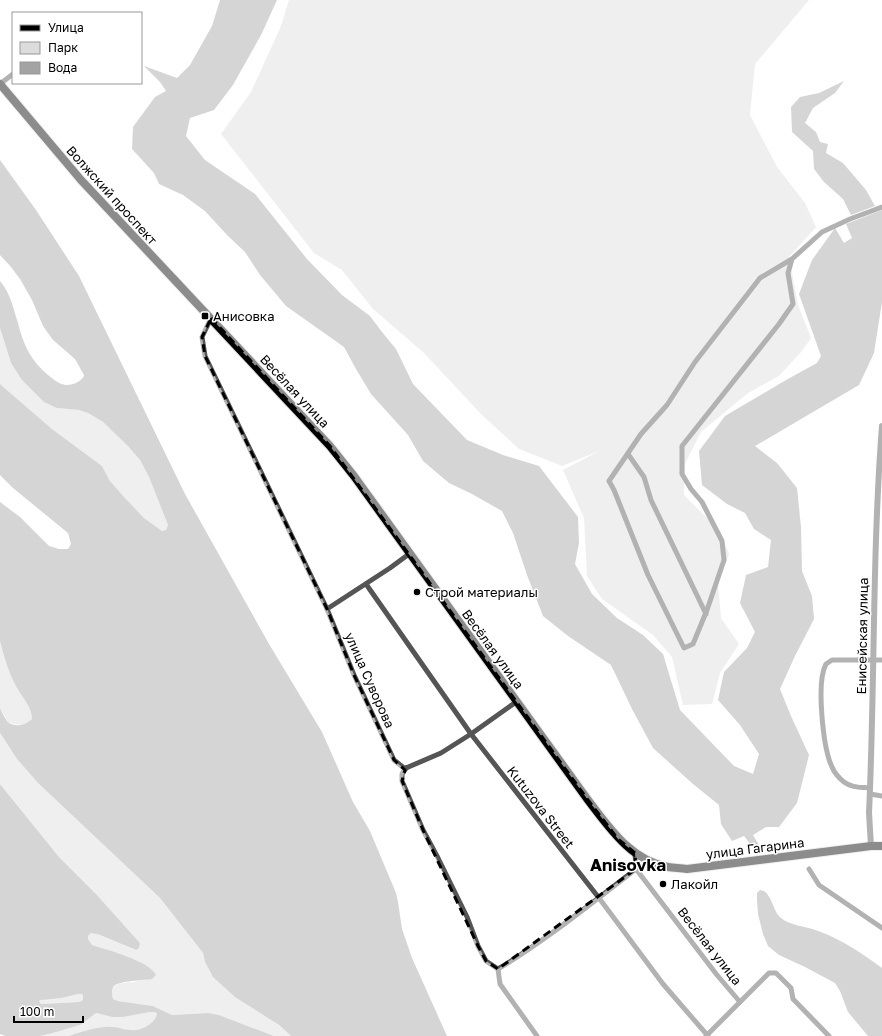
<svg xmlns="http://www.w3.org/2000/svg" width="882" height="1036" font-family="'Golos Text',sans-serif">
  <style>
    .green { fill: #dcdcdc }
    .water { fill: #a3a3a3; fill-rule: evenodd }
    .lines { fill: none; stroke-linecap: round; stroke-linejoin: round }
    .primary-casing { stroke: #dbdbdb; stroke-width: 10 }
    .minor { stroke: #555; stroke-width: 5 }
    .tertiary { stroke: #555; stroke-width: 6 }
    .primary { stroke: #000; stroke-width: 8 }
    .marked { fill: none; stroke: #000; stroke-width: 3; stroke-dasharray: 8 5; stroke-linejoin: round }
    .poi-dot { fill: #000; stroke: #fff; stroke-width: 1.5 }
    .labels { text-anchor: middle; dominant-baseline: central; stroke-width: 3; stroke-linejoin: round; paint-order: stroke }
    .street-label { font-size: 13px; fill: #000; stroke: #fff }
    .poi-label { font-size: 13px; fill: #000; stroke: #fff; text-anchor: start }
    .district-label { font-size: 17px; font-weight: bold; fill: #000; stroke: #fff }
  </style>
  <rect width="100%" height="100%" fill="#fff"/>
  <g class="green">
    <path d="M 289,0 L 809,0 L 755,64 L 750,115 L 777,167 L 805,203 L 816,227 L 789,257 L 798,305 L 811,338 L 802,351 L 779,376 L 748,393 L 701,432 L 685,464 L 684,495 L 720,531 L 729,554 L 718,583 L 721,618 L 739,644 L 720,673 L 712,704 L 683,705 L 672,657 L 653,635 L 602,599 L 587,576 L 584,518 L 563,470 L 599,451 L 562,466 L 519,449 L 481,414 L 424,353 L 373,309 L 342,270 L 314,253 L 221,134 L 251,92 L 281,26 Z"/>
    <path d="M 0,328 L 11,363 L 57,408 L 80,410 L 88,413 L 103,422 L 129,446 L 140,460 L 149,477 L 168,525 L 166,530 L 162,531 L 144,518 L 125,498 L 110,481 L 102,466 L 52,429 L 0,384 Z"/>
    <path d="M 0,641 C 4,657 9,674 17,688 C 23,699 32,707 32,719 C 25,726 17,726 8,722 L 0,708 Z"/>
    <path d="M 0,733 L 17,759 L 38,783 L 160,898 L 203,953 L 205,962 L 291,1036 L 274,1036 L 219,1015 L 208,1013 L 172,1015 L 153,1006 L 118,1001 L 113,999 C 108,982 123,983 135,982 L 148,967 L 138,961 L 92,945 L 88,939 L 88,936 L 91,933 L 100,935 L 135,950 L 140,943 L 96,894 L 59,857 L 0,784 Z"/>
    <path d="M 78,994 L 82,994 L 83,996 L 83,1000 L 79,1002 L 41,1004 L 39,1001 L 44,999 L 62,998 Z"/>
    <path d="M 150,1012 L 155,1012 L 157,1015 L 151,1024 L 142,1029 L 131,1031 L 118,1028 L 80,1032 L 69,1036 L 40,1036 L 49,1034 L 63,1029 L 96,1013 L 112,1017 L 123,1017 Z"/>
  </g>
  <g class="water">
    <path d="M 220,0 L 277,0 L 261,35 L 233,85 L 214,110 L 190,118 L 186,136 L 205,160 L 255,194 L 307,259 L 342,295 L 370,316 L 382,332 L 396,349 L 413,384 L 467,440 L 503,455 L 539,466 L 578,517 L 579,543 L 575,564 L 592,594 L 617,618 L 643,635 L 663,654 L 680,710 L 734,766 L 753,774 L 759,754 L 740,725 L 718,700 L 724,672 L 747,648 L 755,632 L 740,603 L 746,575 L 768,567 L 771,540 L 754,529 L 745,513 L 727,504 L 702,485 L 699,451 L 725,416 L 786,380 L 817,363 L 821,356 L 799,294 L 812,260 L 835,228 L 844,243 L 852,238 L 846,224 L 882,210 L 882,302 L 874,353 L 859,385 L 755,446 L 777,463 L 797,488 L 801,527 L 802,571 L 812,596 L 814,619 L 795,656 L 780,689 L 791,716 L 809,755 L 797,803 L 779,827 L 766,827 L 753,835 L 759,845 L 751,845 L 744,836 L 732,841 L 721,824 L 719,805 L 693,784 L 653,748 L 632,709 L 611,665 L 568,636 L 543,616 L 527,575 L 513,533 L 502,511 L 472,494 L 449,483 L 423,461 L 408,435 L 371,394 L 356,369 L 344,347 L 286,306 L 260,275 L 245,252 L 227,235 L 205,211 L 183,195 L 159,184 L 154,173 L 132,149 L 133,127 L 155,97 L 166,91 L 160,82 L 144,66 L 177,78 L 190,65 L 212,26 Z"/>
    <path d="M 844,81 L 835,93 L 813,108 L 805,123 L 816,132 L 820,142 L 828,144 L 826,153 L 843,163 L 866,190 L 875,206 L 851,215 L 843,199 L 824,182 L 814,169 L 813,151 L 792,132 L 791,107 L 800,97 L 819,93 Z"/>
    <path d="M 0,160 L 36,210 L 79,276 L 185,494 L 269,644 L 322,732 L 353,802 L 370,831 L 396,893 L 398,902 L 402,929 L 412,958 L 447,1036 L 291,1036 L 279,1025 L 235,997 L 213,977 L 205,962 L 203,953 L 160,898 L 38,783 L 17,759 L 0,733 L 0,708 C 2,712 5,719 8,722 C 15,728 26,725 32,719 C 32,707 23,699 17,688 C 9,674 4,657 0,641 L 0,502 L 20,517 L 49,546 L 59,549 L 68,549 L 71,544 L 68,533 L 13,488 L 0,475 L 0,384 L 52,429 L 102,466 L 110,481 L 125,498 L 144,518 L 162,531 L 166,530 L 168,525 L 149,477 L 140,460 L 128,446 L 103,422 L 88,413 L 79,410 L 57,408 L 44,402 L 22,380 L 11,363 L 0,328 L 0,281 C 11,294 13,308 18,323 C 23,344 31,361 48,375 C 53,379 60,385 67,385 C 73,385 83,381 84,375 L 75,359 L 53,340 L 43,326 L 32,300 L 20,279 L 11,267 L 0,255 Z"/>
    <path d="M 0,784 L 59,857 L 96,894 L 140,943 L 139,948 L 136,950 L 100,935 L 91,933 L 88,936 L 88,939 L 92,945 C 107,950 150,961 156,975 L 152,979 C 144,980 119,981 114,986 C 111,990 112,995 113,999 L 118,1001 L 153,1006 L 172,1015 L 208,1013 L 219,1015 L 274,1036 L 69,1036 C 80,1032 93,1028 105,1027 C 121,1025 131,1036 147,1026 C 152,1023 155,1020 157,1014 L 155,1012 L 150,1012 L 123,1017 L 112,1017 L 96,1013 L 80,1025 L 49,1034 L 40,1036 L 5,1036 L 0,1034 ZM 78,994 L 82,994 L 83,996 L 83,1000 L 79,1002 L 41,1004 L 39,1001 L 41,1000 L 62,998 Z"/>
    <path d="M 760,890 C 772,891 772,911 781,918 C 791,926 806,926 818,931 C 841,939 863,954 882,968 L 882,1036 L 868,1036 L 848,1012 L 840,991 L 835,983 L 805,967 L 779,955 L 768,946 L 763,934 L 758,914 L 757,901 L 757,893 Z"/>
  </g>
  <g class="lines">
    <g class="primary-casing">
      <path id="primary" d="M 0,84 L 81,180 L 330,446 L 354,476 L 588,800 C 609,827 631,861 668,867 C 674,868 680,868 687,869 L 871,846 L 882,846"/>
    </g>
    <g class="minor">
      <path d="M 0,84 L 13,74"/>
      <path d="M 792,259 L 788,273 L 793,304 L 779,324 L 682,446 L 682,474 L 691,489 L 702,502 L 722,541 L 724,560 L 707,610 L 693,644 L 684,648 L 648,575 L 614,490 L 609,481 L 641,434 L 667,405 L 695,362 L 760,278 L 792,259 L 822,232 L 850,219 L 882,207"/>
      <path d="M 211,318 L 202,337 L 205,356 L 327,609 L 354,675 L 394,760 L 404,768 L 406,768"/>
      <path d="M 628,454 L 644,477 L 651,500 L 706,614"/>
      <path d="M 366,584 L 471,734 L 599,898 L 663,984 L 708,1036"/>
      <path d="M 327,609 L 390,568 L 409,554"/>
      <path d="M 406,768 L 402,774 L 402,781 L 423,830 L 438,858 L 467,917 L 478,946 L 486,961 L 498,969 L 500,984 L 537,1036"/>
      <path d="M 406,768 L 441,753 L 471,734 L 516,702"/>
      <path d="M 870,788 C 860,787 852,788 844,782 C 839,778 834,772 832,767 C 823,748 816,682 826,664 L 832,660 L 882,660"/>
      <path d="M 870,794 L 882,796"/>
      <path d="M 635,853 L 636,869 L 717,975 L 740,1002"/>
      <path d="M 809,869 L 819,885 L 882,928"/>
      <path d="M 498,969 C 545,941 592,903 636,869"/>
      <path d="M 706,1036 L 769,973 L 776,973 L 791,988 L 793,999 L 829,1036"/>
    </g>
    <path class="tertiary" d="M 871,846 L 869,813 C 875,684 872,555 882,426"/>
    <use href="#primary" class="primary"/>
  </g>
  <path d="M0 0H882V1036H0ZM 211,318 L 330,446 L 588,800 L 618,839 L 635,853 L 636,869 L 498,969 L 486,961 L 478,946 L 423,830 L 402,781 L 405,770 L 394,760 L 354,675 L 327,609 L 205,356 L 202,337 Z" fill="#fff" fill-opacity=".55" fill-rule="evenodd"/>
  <path class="marked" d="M 211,318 L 330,446 L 588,800 L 618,839 L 635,853 L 636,869 L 498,969 L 486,961 L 478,946 L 423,830 L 402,781 L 405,770 L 394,760 L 354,675 L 327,609 L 205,356 L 202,337 Z"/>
  <g class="poi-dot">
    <rect x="201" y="312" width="8" height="8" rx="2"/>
    <circle cx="417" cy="592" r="4"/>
    <circle cx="663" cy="884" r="4"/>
  </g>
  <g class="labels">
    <g class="street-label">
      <text transform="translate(112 195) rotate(48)">Волжский проспект</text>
      <text transform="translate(295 391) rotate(47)">Весёлая улица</text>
      <text transform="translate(862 636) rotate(-89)">Енисейская улица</text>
      <text transform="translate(493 649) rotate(54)">Весёлая улица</text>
      <text transform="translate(370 680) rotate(66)">улица Суворова</text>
      <text transform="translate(541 807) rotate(52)">Kutuzova Street</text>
      <text transform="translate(755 848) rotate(-7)">улица Гагарина</text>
      <text transform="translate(710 946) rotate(52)">Весёлая улица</text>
    </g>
    <g class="poi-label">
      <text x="213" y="316">Анисовка</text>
      <text x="425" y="592">Строй материалы</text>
      <text x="671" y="884">Лакойл</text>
    </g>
    <g class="district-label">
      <text x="628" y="864">Anisovka</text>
    </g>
  </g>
  <rect x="12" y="12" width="130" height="72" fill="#ffffff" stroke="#999999"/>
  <rect x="20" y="25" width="20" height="6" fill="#000000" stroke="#999999"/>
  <text x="48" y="32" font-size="12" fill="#000000">Улица</text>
  <rect x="20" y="42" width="20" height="12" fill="#dcdcdc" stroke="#999999"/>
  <text x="48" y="52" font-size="12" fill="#000000">Парк</text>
  <rect x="20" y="62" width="20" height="12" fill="#a3a3a3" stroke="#999999"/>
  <text x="48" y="72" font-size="12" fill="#000000">Вода</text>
  <path d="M14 1016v6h69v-6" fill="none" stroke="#000000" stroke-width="2"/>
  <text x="20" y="1016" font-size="12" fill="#000000" stroke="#ffffff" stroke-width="3" paint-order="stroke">100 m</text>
</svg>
